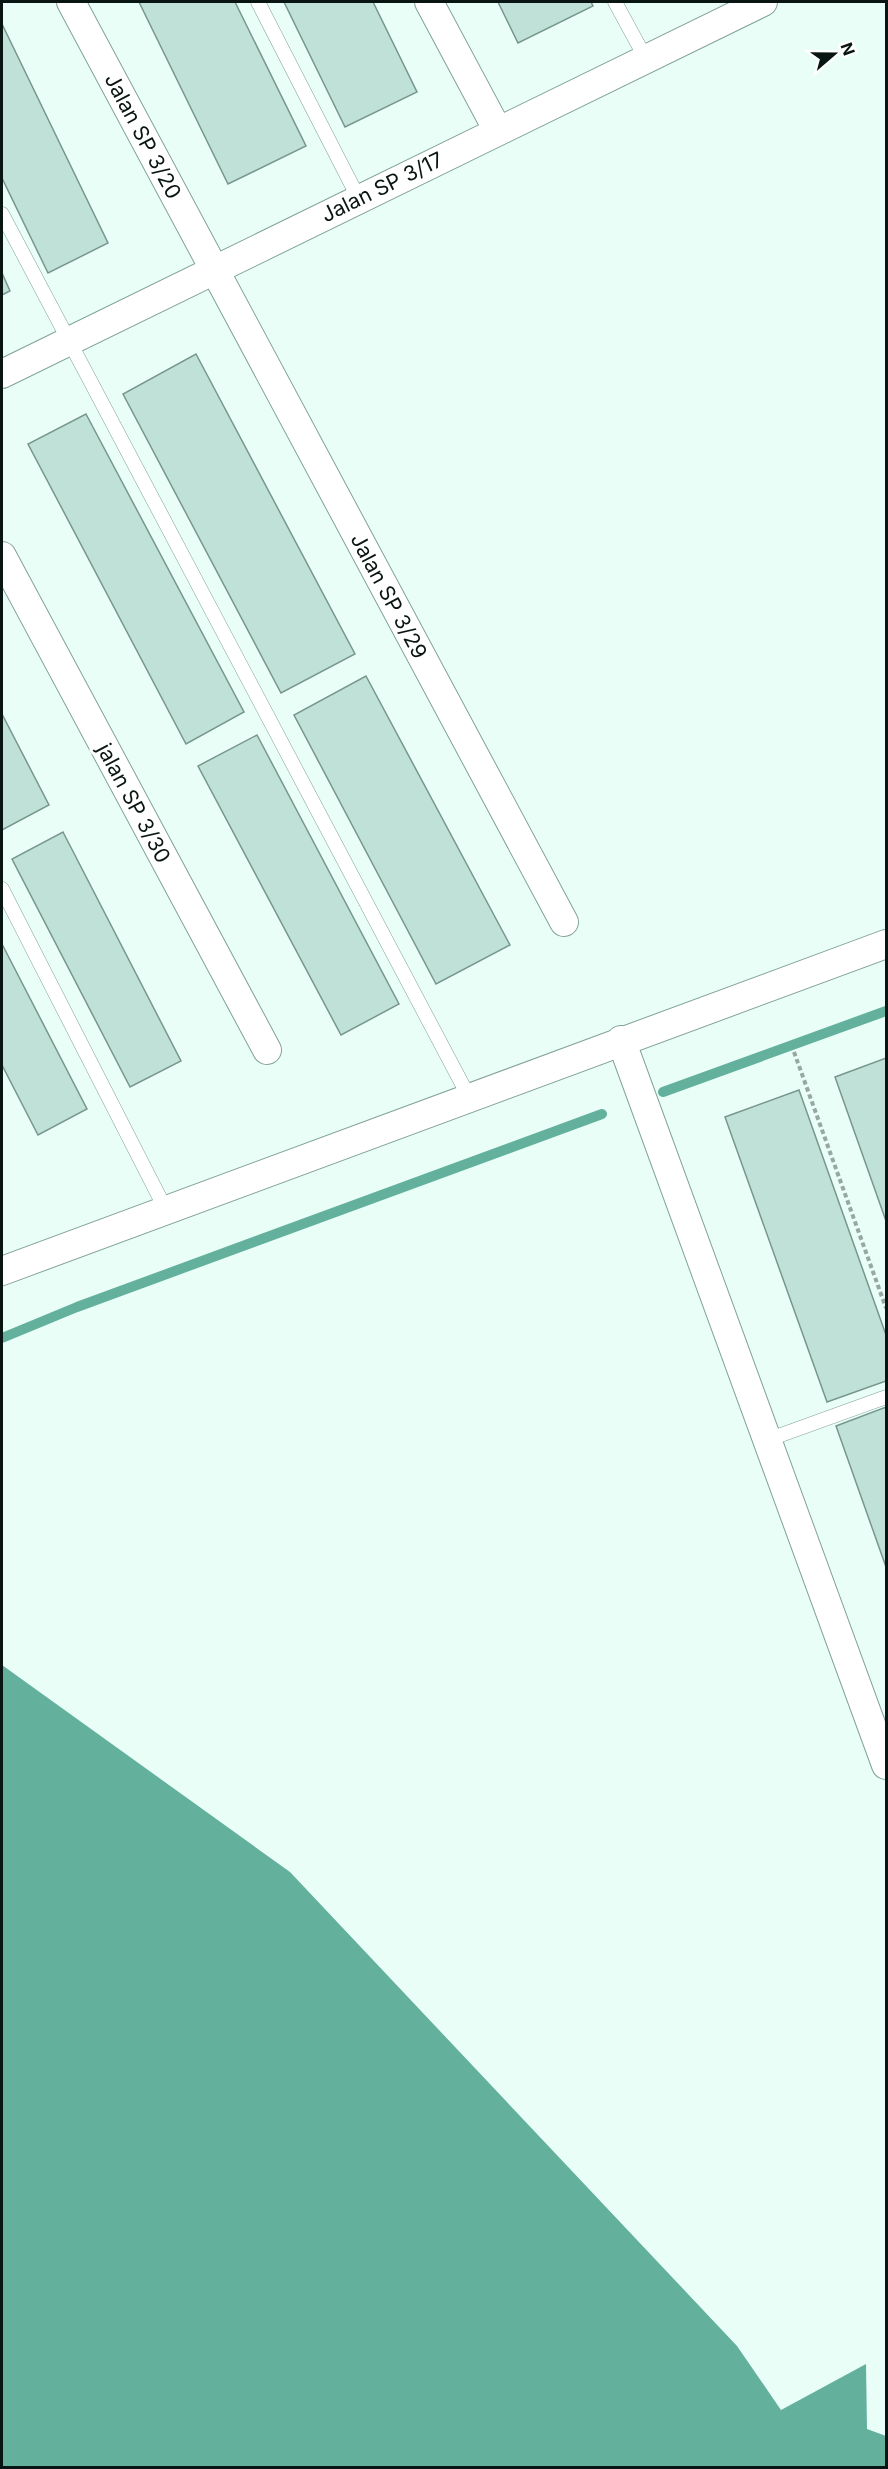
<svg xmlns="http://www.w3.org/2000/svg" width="888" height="2469" font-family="Inter,sans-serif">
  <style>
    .water { fill: #63b19d }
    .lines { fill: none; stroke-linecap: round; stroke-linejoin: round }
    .stream { stroke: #63b19d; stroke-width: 10 }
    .building { fill: #bfe1d7; stroke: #77978e; stroke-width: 1.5 }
    .service-casing { stroke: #82a299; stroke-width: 15 }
    .minor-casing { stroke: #82a299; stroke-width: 30 }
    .path { stroke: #97a8a3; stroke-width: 4; stroke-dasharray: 4.5 3; stroke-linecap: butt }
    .service { stroke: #fff; stroke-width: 14 }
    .minor { stroke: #fff; stroke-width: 28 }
    .labels { text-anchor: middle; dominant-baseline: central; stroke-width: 6; stroke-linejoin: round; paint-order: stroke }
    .street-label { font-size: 21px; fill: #091512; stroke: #fff }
  </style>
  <rect width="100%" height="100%" fill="#e9fef7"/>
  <path class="water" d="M 2,1665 L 290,1872 L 737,2346 L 781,2410 L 866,2364 L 867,2429 L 886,2436 L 886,2467 L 2,2467 Z"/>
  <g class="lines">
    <g class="stream">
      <path d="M 663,1092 L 886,1011"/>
      <path d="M 2,1338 L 77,1307 L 602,1114"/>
    </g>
  </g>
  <g class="building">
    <path d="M 139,2 L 235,2 L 306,146 L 228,184 Z"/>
    <path d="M 284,2 L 373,2 L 417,92 L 345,127 Z"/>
    <path d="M 498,2 L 591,2 L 593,6 L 518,43 Z"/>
    <path d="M 2,24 L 108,243 L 48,273 L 2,178 Z"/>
    <path d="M 2,273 L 10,291 L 2,295 Z"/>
    <path d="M 196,354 L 355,654 L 281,693 L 123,394 Z"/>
    <path d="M 86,414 L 244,712 L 186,744 L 28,444 Z"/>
    <path d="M 366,676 L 510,945 L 436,984 L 294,715 Z"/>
    <path d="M 2,714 L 49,805 L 2,830 Z"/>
    <path d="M 257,735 L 399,1004 L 341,1035 L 198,766 Z"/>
    <path d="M 63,832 L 181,1061 L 130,1087 L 12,859 Z"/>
    <path d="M 2,944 L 87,1109 L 38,1135 L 2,1065 Z"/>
    <path d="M 886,1058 L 886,1221 L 835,1077 Z"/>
    <path d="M 799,1090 L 886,1335 L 886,1381 L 827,1402 L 725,1117 Z"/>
    <path d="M 886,1407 L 886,1567 L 836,1426 Z"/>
  </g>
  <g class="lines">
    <g class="service-casing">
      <g id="service">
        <path d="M 258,2 L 359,199"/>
        <path d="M 615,2 L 646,59"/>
        <path d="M 2,214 L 469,1097"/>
        <path d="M 2,889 L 166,1210"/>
        <path d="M 767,1440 L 886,1397"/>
      </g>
    </g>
    <g class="minor-casing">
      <g id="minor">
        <path d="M 71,2 L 564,922"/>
        <path d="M 429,2 L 498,131"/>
        <path d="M 2,374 L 763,2"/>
        <path d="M 2,556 L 267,1050"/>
        <path d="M 621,1040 L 886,1765"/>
        <path d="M 2,1271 L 886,944"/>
      </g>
    </g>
    <path class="path" d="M 794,1052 L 886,1308"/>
    <use href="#service" class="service"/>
    <use href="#minor" class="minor"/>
  </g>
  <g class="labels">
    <g class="street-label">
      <text transform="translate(143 136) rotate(62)">Jalan SP 3/20</text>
      <text transform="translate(382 187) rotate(-26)">Jalan SP 3/17</text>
      <text transform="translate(389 596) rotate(62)">Jalan SP 3/29</text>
      <text transform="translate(134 803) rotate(62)">jalan SP 3/30</text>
    </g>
  </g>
  <rect width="888" height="2469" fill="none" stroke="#091512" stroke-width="6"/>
  <g transform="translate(834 54) rotate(70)" stroke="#ffffff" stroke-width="4.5" paint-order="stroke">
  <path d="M0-4.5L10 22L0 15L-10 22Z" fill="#091512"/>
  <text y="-9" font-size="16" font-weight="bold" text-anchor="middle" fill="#091512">N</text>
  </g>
</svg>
